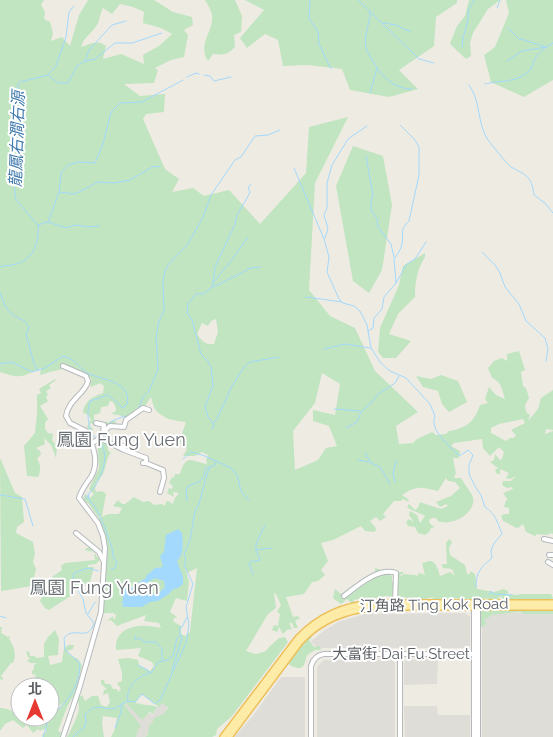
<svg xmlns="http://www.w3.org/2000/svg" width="553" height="737" font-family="Raleway,'Noto Sans TC',sans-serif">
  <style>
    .industrial { fill: #dfddd7 }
    .green { fill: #c1e5c0; fill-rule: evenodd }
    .water { fill: #a3d9fd; fill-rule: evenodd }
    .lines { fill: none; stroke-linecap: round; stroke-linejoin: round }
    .stream { stroke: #a3d9fd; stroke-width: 1 }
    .minor-casing { stroke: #b6b9bd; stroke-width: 6 }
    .major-casing { stroke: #eec05b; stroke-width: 8 }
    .minor { stroke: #fff; stroke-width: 4 }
    .major { stroke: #fdeca8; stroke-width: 5 }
    .labels { text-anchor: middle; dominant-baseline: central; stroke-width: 4; stroke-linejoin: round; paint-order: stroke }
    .street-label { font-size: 15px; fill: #5b5f63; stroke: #fff }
    .water-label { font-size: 16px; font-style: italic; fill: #417aae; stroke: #fff }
    .quarter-label { font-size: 18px; fill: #6c7175; stroke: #fff }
  </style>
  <rect width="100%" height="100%" fill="#eeebe3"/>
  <g class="industrial">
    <path d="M 465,613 L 470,617 L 470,645 L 467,648 L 317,648 L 311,641 L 325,630 L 338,622 L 365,614 Z"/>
    <path d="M 487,613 L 553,613 L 553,737 L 482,737 L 482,617 Z"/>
    <path d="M 438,659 L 437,684 L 404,685 L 404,662 L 407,660 Z"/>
    <path d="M 324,660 L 392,660 L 395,663 L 395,737 L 317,737 L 317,667 Z"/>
    <path d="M 281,677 L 305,677 L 305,737 L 234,737 L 252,717 Z"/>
    <path d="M 160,702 L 168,705 L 164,714 L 159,717 L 149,727 L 149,732 L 145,737 L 136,737 L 138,730 L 125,706 L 127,703 L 142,719 L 149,713 L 153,715 Z"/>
    <path d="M 404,706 L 437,706 L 438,715 L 470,715 L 470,737 L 405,737 Z"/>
  </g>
  <g class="green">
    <path d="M 0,0 L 44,0 L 41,5 L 45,12 L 44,19 L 50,22 L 53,33 L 51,41 L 62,37 L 70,46 L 79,15 L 88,0 L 154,0 L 173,12 L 192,17 L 193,25 L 184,30 L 188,35 L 184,57 L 171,60 L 155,68 L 158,70 L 154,83 L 124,84 L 140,96 L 165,94 L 164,112 L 146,114 L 143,119 L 165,169 L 179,179 L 172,192 L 193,188 L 204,196 L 229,190 L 260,224 L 306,173 L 309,127 L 348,117 L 315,183 L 309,290 L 330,316 L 355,328 L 375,371 L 418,412 L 396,426 L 399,444 L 413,443 L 417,439 L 432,432 L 436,435 L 446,434 L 449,431 C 467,428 474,422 480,405 L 488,403 L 485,399 L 489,387 L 496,395 L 505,399 C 502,390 502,382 492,378 L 488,368 L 494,361 L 502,358 L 507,361 L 507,354 L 519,351 L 525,370 L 521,372 L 523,386 L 526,388 L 529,398 L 525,405 L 526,412 L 530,415 L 528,421 L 538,409 L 541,398 L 553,390 L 553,430 L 546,429 L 545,434 L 553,431 L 553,534 L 551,533 L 547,535 L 537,534 L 535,536 L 526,532 L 523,524 L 518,528 C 512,527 509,523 503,521 L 501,516 L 504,514 L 509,514 L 509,508 L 504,507 L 506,500 L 508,500 L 503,493 L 513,489 L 512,487 L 507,488 L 502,485 L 503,481 L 511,481 L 516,476 L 510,479 L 506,478 L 509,473 L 500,469 L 500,474 L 497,474 L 495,470 L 498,468 L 490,462 L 494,460 L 495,454 L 500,460 L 502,459 L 504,452 L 499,447 L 490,456 L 483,448 L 482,439 L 454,443 L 451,446 L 460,451 L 459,458 L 453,458 L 456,473 L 454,478 L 461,478 C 464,484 469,489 472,495 C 478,508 462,520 450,522 C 447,523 442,522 439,522 L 436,518 L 432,518 L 429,520 L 430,524 L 435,527 L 431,528 L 429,532 L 425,535 L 418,533 L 415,527 L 408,526 L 406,522 L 409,519 L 414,522 L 409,515 L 410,511 L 417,515 L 420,523 L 425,516 C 419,512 413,512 407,507 L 409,504 L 415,510 L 418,508 L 420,502 L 441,509 L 448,506 L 446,504 L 440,507 L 436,502 L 451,496 L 460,488 L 455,482 L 448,481 L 446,478 L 438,491 C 422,487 416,485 402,495 L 408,499 L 409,502 L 403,499 L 401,501 L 394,501 L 383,514 L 386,517 L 380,521 L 376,517 L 370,521 L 376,528 L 375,532 L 365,531 L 361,526 L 333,540 L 321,543 L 328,561 L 321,570 L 325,575 L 318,581 L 312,582 L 304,594 L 286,597 L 293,617 L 298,616 L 300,618 L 295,621 L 298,628 L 294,628 L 292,623 L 289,623 L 292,629 L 287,630 L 283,634 L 279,627 L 277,632 L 272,630 L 274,625 L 278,626 L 280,614 L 277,612 L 281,605 L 276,594 L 274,593 L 276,608 L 268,614 L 246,651 L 256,654 L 266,651 C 270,645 274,643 279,638 L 285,637 L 288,642 L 232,716 L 217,729 L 216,735 L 212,737 L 145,737 L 148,734 L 149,725 L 152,724 L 154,718 L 164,714 L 168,707 L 162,703 L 159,707 L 142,694 L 136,702 L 137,704 L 139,703 C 143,706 151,704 157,707 L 153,714 L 148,711 L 149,713 L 142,720 L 126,703 L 125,706 L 141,726 L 138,730 L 136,737 L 111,737 L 115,729 L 117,718 L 103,716 L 102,723 L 104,737 L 67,737 C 70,732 78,716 79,709 C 79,703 76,699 82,695 L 85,701 L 92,696 L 98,696 L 101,705 L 107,707 L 110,702 L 108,693 L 103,695 L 104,690 L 107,689 L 101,684 L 101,680 L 104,680 L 105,684 L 110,684 L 113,689 L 117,689 L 118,692 L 121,689 L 117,683 L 122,681 L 122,673 L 118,659 L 129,658 L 138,660 L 139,665 L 150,671 L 154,666 L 152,662 L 138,656 L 141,648 L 116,650 C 114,624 144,623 161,628 L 159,623 L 144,621 L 146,615 L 117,626 L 111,620 L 107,621 L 113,616 L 113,619 L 115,619 L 116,615 L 113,613 L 102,613 L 108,548 L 106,539 L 98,518 L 109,514 L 119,514 L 122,508 L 113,506 L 118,500 L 122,504 L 125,504 L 134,497 L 143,502 L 149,501 L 154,505 L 162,504 L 165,506 L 166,502 L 168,501 L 173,504 L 175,498 L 179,493 L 173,492 L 174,497 L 167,493 L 169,488 L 172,489 L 173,486 L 169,483 L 172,477 L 174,478 L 175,474 L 180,474 C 186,452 193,462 207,464 L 206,460 L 208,455 L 202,452 L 195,456 L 183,456 L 187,449 L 179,442 L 186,422 C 175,421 162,419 155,409 C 153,406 152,400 151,397 C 145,405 141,419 129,418 C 123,418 120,414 114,415 L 112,413 L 116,411 L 116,408 L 113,402 L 110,401 L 108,406 L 101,407 L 100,413 L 94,415 L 94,423 L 96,425 L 95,426 L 91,423 L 89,425 L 93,429 L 93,434 L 90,434 L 87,427 L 91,419 L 87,414 L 83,413 C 84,401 92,397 103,393 L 104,386 L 100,383 L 91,387 L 90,382 L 92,379 C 67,365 66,368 40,375 L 41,368 C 22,377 21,379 0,372 ZM 120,4 L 133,7 L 144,12 L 143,23 L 161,28 L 172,34 L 159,46 L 143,55 L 144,64 L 121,54 L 103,59 L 106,46 C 98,39 90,44 81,47 C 85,35 93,33 98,23 C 100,19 100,13 103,8 L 112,14 ZM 216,319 L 218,332 L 214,344 C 205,345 202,341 197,334 L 202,323 L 208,326 L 211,321 ZM 322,373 L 340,384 L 335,415 L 313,410 L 313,421 L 329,426 L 337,446 L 326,448 L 318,460 L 295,470 L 293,431 L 315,403 ZM 523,419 L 525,423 L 511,430 L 516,435 L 514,438 L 510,438 L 506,441 L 491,433 L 491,428 L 499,424 ZM 183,563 L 187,573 L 197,568 L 190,632 L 185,636 L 181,634 L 181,626 L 174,622 L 173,619 L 177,617 L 170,612 L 176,598 L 187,601 L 189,581 Z"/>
    <path d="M 205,0 L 235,0 L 242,16 L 241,32 L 234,35 L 235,47 C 227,55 223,55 213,54 L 208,61 C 197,43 214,32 212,15 C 211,10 208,5 205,0 Z"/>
    <path d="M 245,0 L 457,0 L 457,3 L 436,17 L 434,46 L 399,70 L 418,89 L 389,97 L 350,90 L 342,69 L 308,65 L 283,66 L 278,40 L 265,34 L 247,48 L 240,38 L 264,10 Z"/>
    <path d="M 469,0 L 500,0 L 488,9 L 473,33 L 470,43 L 471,56 L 466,59 L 450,44 L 457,26 L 465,16 Z"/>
    <path d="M 506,0 L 553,0 L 553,80 L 524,97 L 491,82 L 484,55 L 495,47 L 509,13 Z"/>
    <path d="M 353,146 L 383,156 L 392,205 L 382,270 L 369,293 L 353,281 L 336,186 Z"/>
    <path d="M 425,253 L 425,257 C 417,269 415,282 415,297 L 398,314 L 389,334 L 411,341 L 396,358 L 383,358 L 378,352 L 380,328 L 399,285 L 403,266 Z"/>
    <path d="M 441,375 L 458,381 L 467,402 L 449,412 L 442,404 L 438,391 L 423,387 L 416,376 L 431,379 Z"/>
    <path d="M 55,379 L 56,380 L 49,385 L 51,388 L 46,391 L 48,395 L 46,397 L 48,401 L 40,406 L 48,419 L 45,423 L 45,429 L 48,433 L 53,434 L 52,440 L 57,447 L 56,458 L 51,445 L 44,438 L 45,444 L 36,448 L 40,451 L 41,454 L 37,459 C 41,464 41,472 38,477 L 27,476 L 24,446 L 35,433 L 37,414 L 37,395 L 41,393 L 39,389 Z"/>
    <path d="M 106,421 L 108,423 L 110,421 L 115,421 L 116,423 L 107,428 L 110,436 L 105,442 L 108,447 L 108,451 L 111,452 C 104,462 107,474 97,481 L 95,489 L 96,492 L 102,491 L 106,494 L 102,516 L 98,517 L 89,504 L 83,500 L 85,494 L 90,498 L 94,494 L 89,489 L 99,468 L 97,436 L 100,435 L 103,436 L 106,430 L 103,427 Z"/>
    <path d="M 0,458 L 15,493 L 22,497 L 24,522 L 17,527 L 16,533 L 33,542 L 35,554 L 33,562 L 36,569 L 32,586 L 1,591 Z"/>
    <path d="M 449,539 L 452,542 L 449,548 L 450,555 L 465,565 L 467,574 L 470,574 L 470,571 L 475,574 L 477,589 L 494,592 L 504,589 L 508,591 L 508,594 L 517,595 L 521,594 L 551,594 L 553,598 L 551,600 L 503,599 L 500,596 L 498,600 L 491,599 L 489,602 L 487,599 L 477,598 L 473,601 C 459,597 445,598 432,600 L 433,597 L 422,600 L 415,597 L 410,600 L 405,597 L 399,597 L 393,593 L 391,598 L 389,598 L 389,596 C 382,596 378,598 371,599 C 365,599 360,598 353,600 L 356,603 L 352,604 L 347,599 L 341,604 L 333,598 L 335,589 L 341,594 L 349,588 L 355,587 L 356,589 L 375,574 L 375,568 L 381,570 L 382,574 L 389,573 L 392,577 L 392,582 L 394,582 L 396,577 L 399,576 L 399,572 L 403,572 L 403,574 L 400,574 L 402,577 L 403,574 L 416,575 L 417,577 L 419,573 L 425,575 L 422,563 C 425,563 427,561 430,561 C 437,561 438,571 440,576 L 450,572 L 455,576 L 452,569 L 443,568 L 442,564 L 447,564 L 446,543 Z"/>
    <path d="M 89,547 L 100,560 L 96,564 L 88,565 L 88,567 L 94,567 L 90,582 L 79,587 L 69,597 L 49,610 L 45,608 L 40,601 L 44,593 L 48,592 L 52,577 L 62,570 L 61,566 L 65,563 L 95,560 L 94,552 L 84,550 Z"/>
    <path d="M 553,605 L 553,614 L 525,614 L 520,612 L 491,615 L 488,618 L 484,619 L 487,624 L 481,627 L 477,626 L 477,607 Z"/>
    <path d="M 0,627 L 2,627 L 1,633 L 8,637 L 10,636 L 9,639 C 14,646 17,655 13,663 L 11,663 L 1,676 L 3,678 L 2,681 L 0,679 Z"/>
    <path d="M 55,630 L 59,639 L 58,655 L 48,656 L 50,665 L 62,662 L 64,648 L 69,645 L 74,645 L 73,649 L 67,651 C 69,656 72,657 78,659 L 82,666 L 78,682 L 79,686 L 67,707 L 58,731 L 62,733 L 60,735 L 61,737 L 43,737 L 42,735 L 46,732 L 46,728 L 40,731 L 38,729 L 33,733 L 27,725 L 23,728 L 13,720 L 5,724 L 0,731 L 0,708 C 10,708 21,715 27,723 L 35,722 L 37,727 C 48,727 57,710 64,702 L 60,705 L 50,701 L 50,687 L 28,687 L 32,683 L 36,675 L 32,674 L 32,671 L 34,669 L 34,665 L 37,663 L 31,663 L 27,661 L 30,658 L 28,657 L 26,652 L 29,651 L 30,656 L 35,656 L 36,658 L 44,657 L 44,644 L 48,637 Z"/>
    <path d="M 310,636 L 312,638 L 309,640 L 314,647 L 320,646 L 321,650 L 315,650 L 307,655 L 304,665 L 301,668 C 294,668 289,666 285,659 Z"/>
  </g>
  <path class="water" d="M 178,529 L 182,533 C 183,543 184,555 177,561 L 183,577 L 183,584 L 178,588 L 173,589 L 170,593 L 158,601 L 150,602 L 142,607 L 123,607 L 122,602 L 123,600 L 122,590 L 123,589 L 132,588 L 133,586 L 146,578 L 146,576 L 155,568 L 163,567 L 160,556 L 164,552 L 166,535 ZM 155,578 L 164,581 L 165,587 L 158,594 L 145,595 L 142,591 L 143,585 Z"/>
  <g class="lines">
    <g class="stream">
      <path d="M 310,0 L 309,18 L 318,32 L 319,44 L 331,69"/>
      <path d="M 358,0 L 419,59 L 434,63"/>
      <path d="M 497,8 L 500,0"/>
      <path d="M 370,11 C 371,23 363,35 366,47 C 367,53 374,62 377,68 L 370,93"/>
      <path d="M 383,23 L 396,25 L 411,32"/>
      <path d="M 462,47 L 463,38 L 468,20 L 468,11 L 474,0"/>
      <path d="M 85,61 L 95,59 L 115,43 L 132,43 L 162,33"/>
      <path d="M 507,61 L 522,51 L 546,47 L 553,43"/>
      <path d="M 378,69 C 385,80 399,90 412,89"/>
      <path d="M 204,75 L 210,76 L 214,81 L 231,77"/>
      <path d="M 49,76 L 58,83 L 68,83 L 77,66 L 85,61 L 89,50 L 112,25 L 126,21"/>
      <path d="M 187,77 L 196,73 L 199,74"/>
      <path d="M 485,84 C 500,80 518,83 530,70 C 533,67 533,62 535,59 C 537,54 542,51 546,47 L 518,38 L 508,28"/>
      <path d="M 469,85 C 481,101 477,124 488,140 C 491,144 508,165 511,167 C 527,176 531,175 534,195 L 545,203 L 553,213"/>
      <path d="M 366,156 L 373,196 L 371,200 L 371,210 L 377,219 L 378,227 L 391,244 L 394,257"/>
      <path d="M 294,168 L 324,239 L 329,257 L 327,272 L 339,299 L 343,303 L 354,306 L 360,311 L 367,325 L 371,348 L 380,362 L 390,371 L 406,378 L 430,404 L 435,416 C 429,430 449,445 458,455 L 461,455 L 468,450 L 473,455 L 469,465 L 469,474 L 476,488 L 481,495 L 485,507 C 496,514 497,522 502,534 C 495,542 489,547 492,558 C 481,567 476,572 476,587"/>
      <path d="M 59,192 L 75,194 L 98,182 L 114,183 L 130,180 L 154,166 L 160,167"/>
      <path d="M 48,222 L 66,228 L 76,225 L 88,227 L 99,226"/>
      <path d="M 38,225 L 48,222 L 59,192 L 61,173 L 68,165 L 78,162 L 95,163 L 103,144 L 111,112 L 120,103 L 142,102 L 183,80"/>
      <path d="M 325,238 L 328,229 L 324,215 L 327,208 L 327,183 L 332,165 L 348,139 L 367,126"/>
      <path d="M 482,252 L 495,265 L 500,273 L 505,287 L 519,304 L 526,321 L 545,338 L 548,349 L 546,361"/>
      <path d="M 0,267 C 5,265 11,266 16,264 C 35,259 39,241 38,225 L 16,200 L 13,178 L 18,161 L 17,101 L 18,84 L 20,82 L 48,75 L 56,66 L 66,37 L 69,12 L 74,6"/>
      <path d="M 213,283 L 215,267 L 235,224 C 235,214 246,202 250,192 L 248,188 L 251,184"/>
      <path d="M 396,283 L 407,264 L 415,259 L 426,242"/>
      <path d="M 213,287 L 251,268 L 261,267"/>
      <path d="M 0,293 C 3,301 6,310 13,315 C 20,320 25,319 29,327 L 26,334 L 34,364 L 38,370"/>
      <path d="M 306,297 L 342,302"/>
      <path d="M 368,331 L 373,328 L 374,318 L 382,309 L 384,297 L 396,283 L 394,259 C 397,254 401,250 402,244 C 404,233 399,230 409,221 L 419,175 L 419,147 L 415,140 L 400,125"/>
      <path d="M 324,349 L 346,344 L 370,348"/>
      <path d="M 0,364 L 12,362 L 32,372 L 45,368 L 63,356 C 79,360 78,369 89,374 C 104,380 132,382 127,404 L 123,408 L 108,395 L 90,401 C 86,411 88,430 95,438"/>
      <path d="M 334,409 L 360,411"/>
      <path d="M 138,410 L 143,397 L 149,391 L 158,369 L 156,336 L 159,321 L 164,311 L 163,282 L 165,271 L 168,265 L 188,244 L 203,217 L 211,195 L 235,160 L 241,157 L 255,136 L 268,135 L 280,130"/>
      <path d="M 213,423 L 208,417 L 205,407 L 213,385 L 211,367 L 207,360 L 201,354 L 192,320 L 187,313 L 188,304 L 196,294 L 203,294 L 212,287 L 213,283 L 231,261 L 248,237"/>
      <path d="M 105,428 L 112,421 L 125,416 L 127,417"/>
      <path d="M 346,428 L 357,422 L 361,412 L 372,402 L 378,394 L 395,383 L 399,376"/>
      <path d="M 212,429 L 214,425 L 213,423 L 217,419 L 232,386 L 244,367 L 250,362 L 279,357"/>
      <path d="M 104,432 L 105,437"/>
      <path d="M 365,453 L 370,461"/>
      <path d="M 183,459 L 191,452 L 205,456 L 231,468 L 237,475 L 241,491 L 249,501"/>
      <path d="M 358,460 L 369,462 L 380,467 L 390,484"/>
      <path d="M 395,482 L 393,474 L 396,461"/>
      <path d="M 88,494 L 90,502 L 93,504 L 99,514 L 104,526 L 112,548 L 113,557 L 117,562 L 115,568 L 111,569"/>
      <path d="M 0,495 L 25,499 L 33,526"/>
      <path d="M 86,499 C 88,494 92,490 95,486 C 103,474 110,453 99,441"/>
      <path d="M 187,501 L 186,490 L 188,486 C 197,482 205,482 205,469 L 210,467"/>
      <path d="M 265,525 L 256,544 L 256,550 L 271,548"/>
      <path d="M 250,562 L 260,560 L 256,550"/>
      <path d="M 249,563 L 253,574"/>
      <path d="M 489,595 L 491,591 L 493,594 L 512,595"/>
      <path d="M 88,614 L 95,602"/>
      <path d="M 0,616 L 6,618"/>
      <path d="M 135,636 L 135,639 L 139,638 L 145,642 L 156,642 L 162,649 L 162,660"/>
      <path d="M 138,665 L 149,671 L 149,673"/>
      <path d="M 172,670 L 182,638 L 180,633 L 180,627 L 182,627 L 187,617"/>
      <path d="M 128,701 L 135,702 L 142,694 L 155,704"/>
      <path d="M 156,703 L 160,700 L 186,643 L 189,625 L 186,607 L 193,584 L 184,565 L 186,560 L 184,554 L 190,540 L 195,511 L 199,504 L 207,474 L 210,467 L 215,465 L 216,462"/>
      <path d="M 50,717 C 68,701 79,689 80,663 L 65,650 L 64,638 C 74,625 88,643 94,623 L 86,613 L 83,599 L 73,581 L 74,573 L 88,568 L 98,571"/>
      <path d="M 115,728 L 120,715 L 122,704 L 128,701 C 125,687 139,675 151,673 L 158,662 L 167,660 L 173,656 L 177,638 L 181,635"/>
      <path d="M 43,737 L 49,718"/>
      <path d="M 73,737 L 78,732 L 84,728 L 86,722 L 85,715 C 97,698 107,716 121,705"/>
    </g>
    <g class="minor-casing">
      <g id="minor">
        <path d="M 63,366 L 86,376 L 88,381 C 86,393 68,400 66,416 L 70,423 L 86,431 C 93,445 100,462 91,477 C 86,484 81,490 79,498 L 98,523 L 103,536 L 105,548 L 101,612 L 79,689 L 63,737"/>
        <path d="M 96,423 L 104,425 L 103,432"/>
        <path d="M 100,438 L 124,450 L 146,458 L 146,463 L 143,463"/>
        <path d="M 91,444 L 100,438 L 103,432 L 110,426 L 124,427 L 126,420 L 143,408 L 149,410"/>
        <path d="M 119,446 L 135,447"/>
        <path d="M 146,463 L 163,470 L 164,478 L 160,492"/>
        <path d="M 76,533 L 99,552 L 103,560"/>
        <path d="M 544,539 L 553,541"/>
        <path d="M 549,555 L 553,555"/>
        <path d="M 548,562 L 553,565"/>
        <path d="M 344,596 C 357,586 378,567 396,573 L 395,604"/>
        <path d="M 478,604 L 478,737"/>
        <path d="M 400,654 L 400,737"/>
        <path d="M 311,737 L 311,666 C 313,659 317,655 324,654 L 478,654"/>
        <path d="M 474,737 L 474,605"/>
      </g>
    </g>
    <g class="major-casing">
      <g id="major">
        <path d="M 223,737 L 298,638 C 319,616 344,605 374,603 L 553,603"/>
        <path d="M 229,737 L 300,642 C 321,619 347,610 378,607 L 553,607"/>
      </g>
    </g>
    <use href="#minor" class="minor"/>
    <use href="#major" class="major"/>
  </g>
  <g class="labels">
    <g class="street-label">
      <text transform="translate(434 605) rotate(-1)">汀角路 Ting Kok Road</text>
      <text x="401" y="654">大富街 Dai Fu Street</text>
    </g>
    <g class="water-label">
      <text transform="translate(17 139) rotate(-88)">龍鳳右澗右源</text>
    </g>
    <g class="quarter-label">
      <text x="121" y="439">鳳園 Fung Yuen</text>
      <text x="94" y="587">鳳園 Fung Yuen</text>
    </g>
  </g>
  <g transform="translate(35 702)"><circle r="24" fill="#ffffff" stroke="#bdbfc1"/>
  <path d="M0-4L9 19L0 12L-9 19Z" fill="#e53931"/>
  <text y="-8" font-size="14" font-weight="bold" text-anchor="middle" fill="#5b5f63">北</text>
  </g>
</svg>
